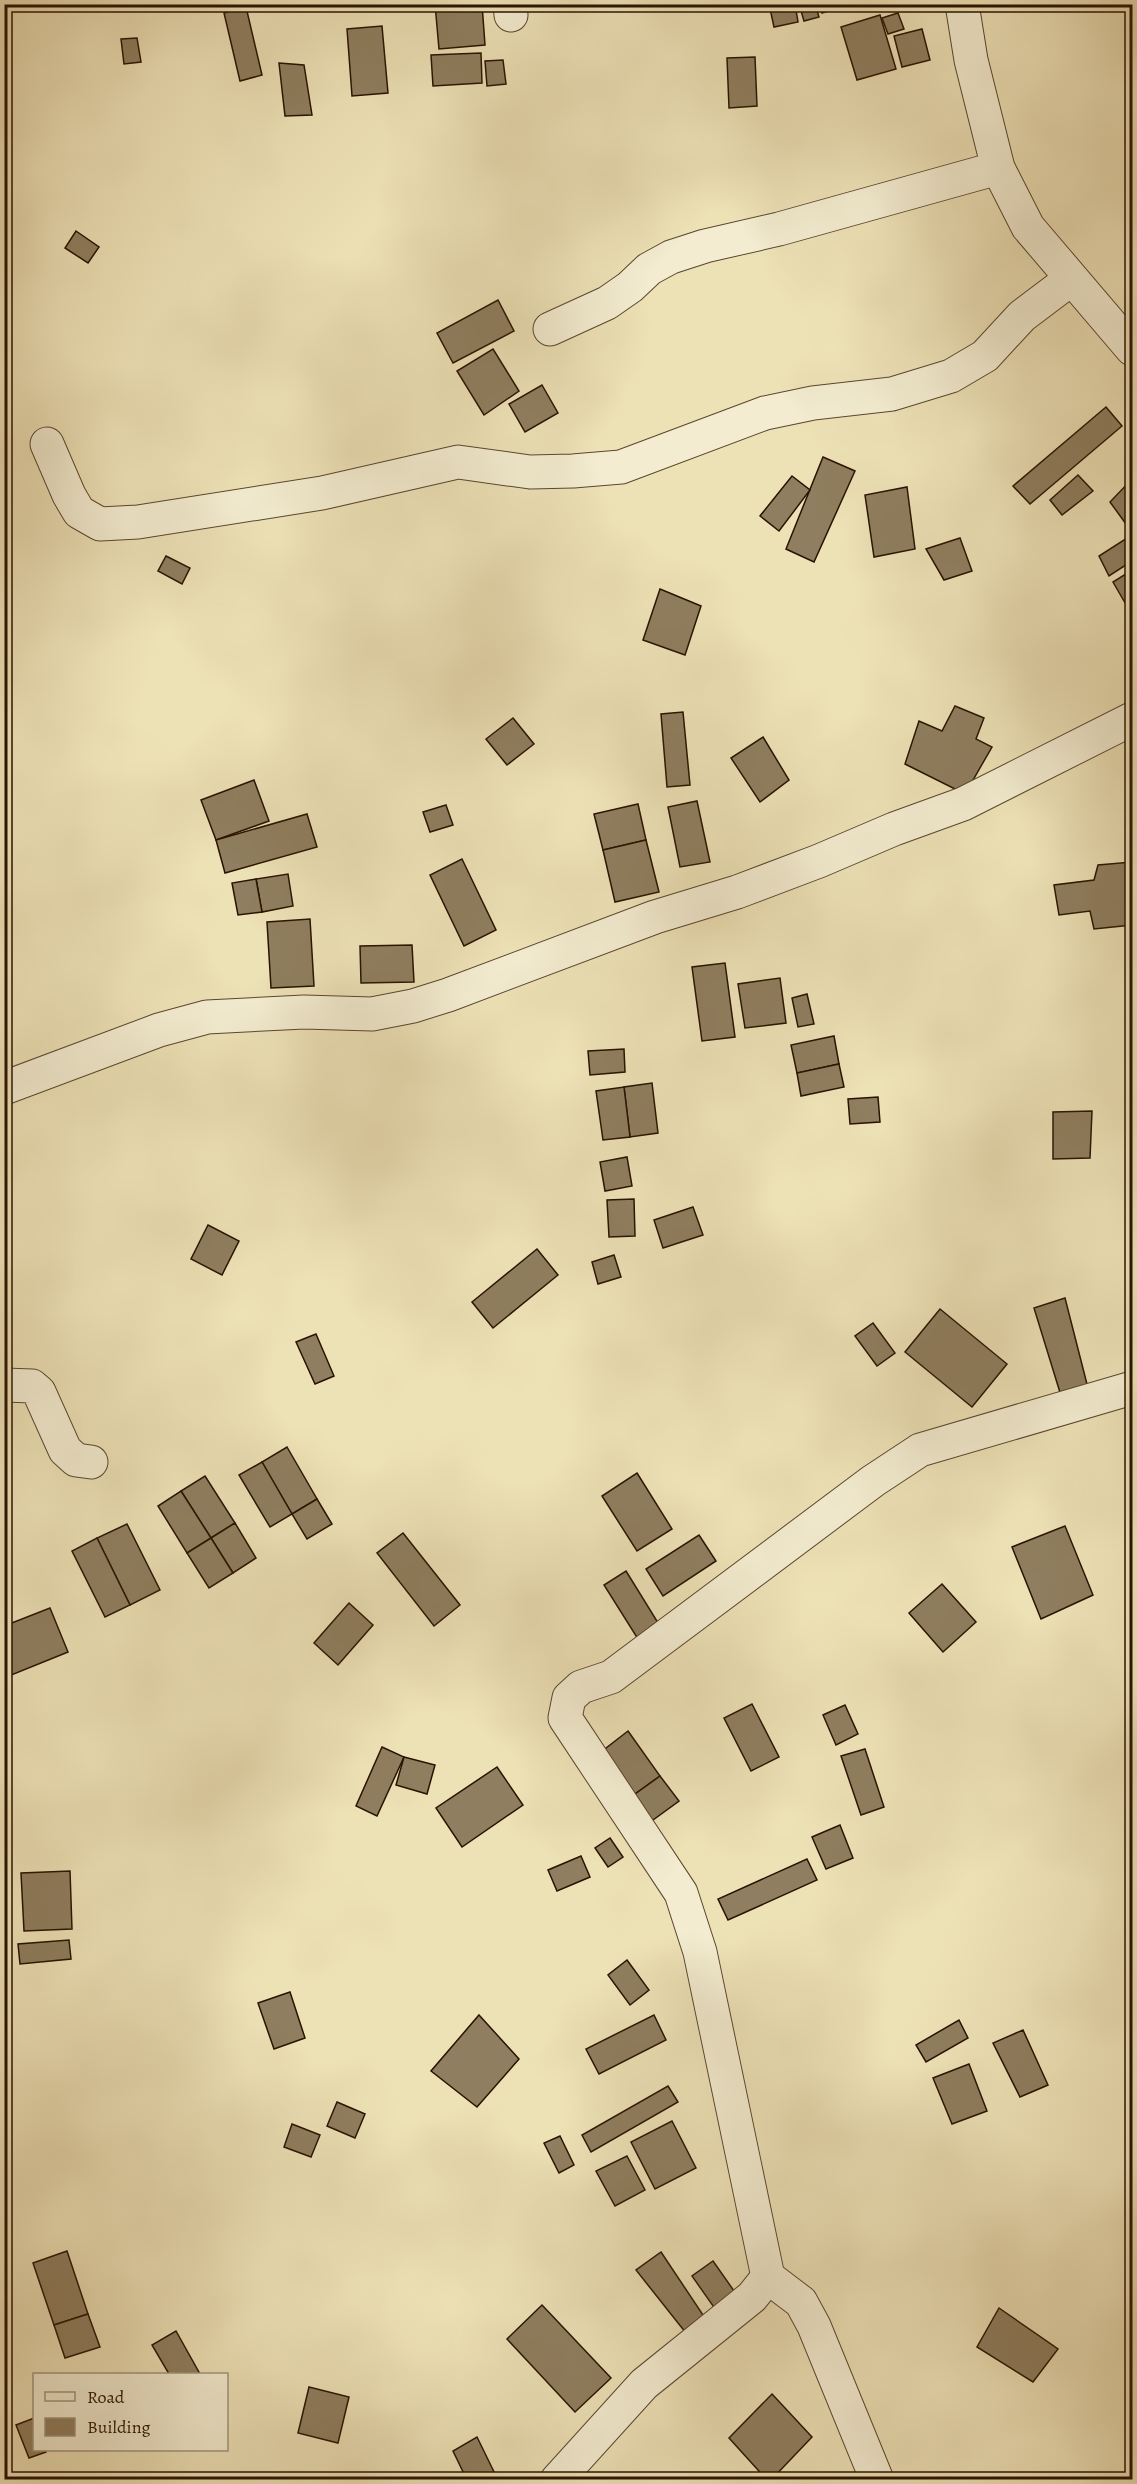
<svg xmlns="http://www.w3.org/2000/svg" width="1137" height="2484" font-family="Alegreya,serif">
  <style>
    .building { fill: #8f7e5f; stroke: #291301; stroke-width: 1.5 }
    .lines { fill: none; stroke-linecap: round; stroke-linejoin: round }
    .minor-casing { stroke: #5a462e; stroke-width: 35 }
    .minor { stroke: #f3ecd0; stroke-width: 33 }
  </style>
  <rect width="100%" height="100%" fill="#ede1b6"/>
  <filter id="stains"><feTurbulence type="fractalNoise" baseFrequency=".00333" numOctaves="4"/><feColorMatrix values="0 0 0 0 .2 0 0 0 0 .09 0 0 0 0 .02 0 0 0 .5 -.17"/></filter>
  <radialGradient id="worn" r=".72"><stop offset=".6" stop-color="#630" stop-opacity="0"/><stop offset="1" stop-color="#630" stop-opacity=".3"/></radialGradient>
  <g class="building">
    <path d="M 435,4 L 482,4 L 485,45 L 439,49 Z"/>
    <path d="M 769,4 L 795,4 L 798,22 L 774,27 Z"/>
    <path d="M 799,4 L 815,4 L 819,17 L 804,21 Z"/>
    <path d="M 819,4 L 849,4 L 822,13 Z"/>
    <path d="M 246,7 L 262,75 L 240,81 L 224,13 Z"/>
    <path d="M 898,13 L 904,29 L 888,34 L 882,18 Z"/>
    <path d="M 880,15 L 896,69 L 857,80 L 841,27 Z"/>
    <path d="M 382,26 L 388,93 L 352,96 L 347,29 Z"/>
    <path d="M 922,29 L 930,60 L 902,67 L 894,36 Z"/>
    <path d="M 137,38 L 141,62 L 124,64 L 121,39 Z"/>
    <path d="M 481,53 L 482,83 L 433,86 L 431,55 Z"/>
    <path d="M 755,57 L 757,106 L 729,108 L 727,58 Z"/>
    <path d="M 503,60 L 506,84 L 487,86 L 485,61 Z"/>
    <path d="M 279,63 L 304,65 L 312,115 L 285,116 Z"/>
    <path d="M 76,231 L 99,247 L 88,263 L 65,248 Z"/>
    <path d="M 498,300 L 514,331 L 453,363 L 437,333 Z"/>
    <path d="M 493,349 L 519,391 L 484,415 L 457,371 Z"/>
    <path d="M 542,385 L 558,413 L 525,432 L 509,404 Z"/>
    <path d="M 1106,407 L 1122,426 L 1030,504 L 1013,486 Z"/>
    <path d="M 823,457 L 855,471 L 814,562 L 786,549 Z"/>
    <path d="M 1078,475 L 1093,491 L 1062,515 L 1050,500 Z"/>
    <path d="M 792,476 L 810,490 L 779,531 L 760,516 Z"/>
    <path d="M 1132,479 L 1132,518 L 1126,524 L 1110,502 Z"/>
    <path d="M 907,487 L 915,549 L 874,557 L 865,495 Z"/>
    <path d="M 960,538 L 972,571 L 944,580 L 926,549 Z"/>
    <path d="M 1127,538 L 1132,546 L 1132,561 L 1109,576 L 1099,556 Z"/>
    <path d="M 166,556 L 190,568 L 182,584 L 158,571 Z"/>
    <path d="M 1132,570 L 1132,605 L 1128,608 L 1113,582 Z"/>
    <path d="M 660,589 L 701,606 L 685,655 L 643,640 Z"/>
    <path d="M 955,706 L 984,718 L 976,739 L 992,747 L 965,794 L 905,764 L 919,721 L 942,731 Z"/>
    <path d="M 683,712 L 690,785 L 667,787 L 661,714 Z"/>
    <path d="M 513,718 L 534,744 L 507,765 L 486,739 Z"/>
    <path d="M 763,737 L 789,780 L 760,802 L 731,758 Z"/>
    <path d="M 254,780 L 269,821 L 216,840 L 201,800 Z"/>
    <path d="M 697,801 L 710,862 L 680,867 L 668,807 Z"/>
    <path d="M 638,804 L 646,840 L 603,850 L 594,814 Z"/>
    <path d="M 446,805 L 453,825 L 430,832 L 423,812 Z"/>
    <path d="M 307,814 L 317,847 L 225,873 L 216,840 Z"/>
    <path d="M 646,840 L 659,892 L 615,902 L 603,850 Z"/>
    <path d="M 462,859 L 496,930 L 464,946 L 430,875 Z"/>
    <path d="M 1132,862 L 1132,925 L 1094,929 L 1090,911 L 1059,915 L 1054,885 L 1094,880 L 1098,865 Z"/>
    <path d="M 288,874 L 293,906 L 262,912 L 256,879 Z"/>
    <path d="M 256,879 L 262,912 L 238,915 L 232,883 Z"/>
    <path d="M 310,919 L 314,986 L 271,988 L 267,922 Z"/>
    <path d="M 412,945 L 414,982 L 361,983 L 360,946 Z"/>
    <path d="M 725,963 L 735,1037 L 702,1041 L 692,967 Z"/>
    <path d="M 780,978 L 786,1023 L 745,1028 L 738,984 Z"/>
    <path d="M 807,994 L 814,1024 L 798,1027 L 792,998 Z"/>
    <path d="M 834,1036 L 839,1064 L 797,1073 L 791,1045 Z"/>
    <path d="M 624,1049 L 625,1072 L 590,1075 L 588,1051 Z"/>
    <path d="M 839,1064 L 844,1087 L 801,1096 L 797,1073 Z"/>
    <path d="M 652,1083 L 658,1133 L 630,1137 L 624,1087 Z"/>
    <path d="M 624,1087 L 630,1137 L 603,1140 L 596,1091 Z"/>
    <path d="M 878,1097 L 880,1122 L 850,1124 L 848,1099 Z"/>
    <path d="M 1092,1111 L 1090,1158 L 1053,1159 L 1053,1112 Z"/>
    <path d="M 627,1157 L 632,1186 L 605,1191 L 600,1162 Z"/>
    <path d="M 634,1199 L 635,1236 L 609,1237 L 607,1200 Z"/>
    <path d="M 693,1207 L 703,1235 L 663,1248 L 654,1220 Z"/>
    <path d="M 208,1225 L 239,1241 L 222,1275 L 191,1259 Z"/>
    <path d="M 537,1249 L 558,1275 L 493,1328 L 472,1302 Z"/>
    <path d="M 614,1255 L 621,1277 L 598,1284 L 592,1262 Z"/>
    <path d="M 1065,1298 L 1088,1388 L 1062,1399 L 1034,1308 Z"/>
    <path d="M 940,1309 L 1007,1364 L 972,1407 L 905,1352 Z"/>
    <path d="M 873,1323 L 895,1353 L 877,1366 L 855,1336 Z"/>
    <path d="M 316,1334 L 334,1376 L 315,1384 L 296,1342 Z"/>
    <path d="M 287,1447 L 317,1499 L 292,1514 L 262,1462 Z"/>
    <path d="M 262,1462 L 292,1514 L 270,1527 L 239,1475 Z"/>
    <path d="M 637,1473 L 672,1529 L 637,1551 L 602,1496 Z"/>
    <path d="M 205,1476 L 235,1523 L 211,1538 L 181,1491 Z"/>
    <path d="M 181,1491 L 211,1538 L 187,1553 L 158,1506 Z"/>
    <path d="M 317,1499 L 332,1524 L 307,1539 L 292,1514 Z"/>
    <path d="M 235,1523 L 256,1558 L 233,1573 L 211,1538 Z"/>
    <path d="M 127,1524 L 160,1590 L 130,1605 L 97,1538 Z"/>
    <path d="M 1065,1526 L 1093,1595 L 1041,1619 L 1012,1547 Z"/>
    <path d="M 403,1533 L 460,1605 L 434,1626 L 377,1553 Z"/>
    <path d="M 699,1535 L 716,1561 L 663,1596 L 646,1569 Z"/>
    <path d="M 97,1538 L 130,1605 L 105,1617 L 72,1551 Z"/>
    <path d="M 211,1538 L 233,1573 L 209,1588 L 187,1553 Z"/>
    <path d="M 626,1571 L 660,1626 L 638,1639 L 604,1585 Z"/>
    <path d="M 942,1584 L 976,1622 L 943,1652 L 909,1613 Z"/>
    <path d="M 349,1603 L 373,1625 L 338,1665 L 314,1643 Z"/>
    <path d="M 50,1608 L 68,1652 L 4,1678 L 4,1626 Z"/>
    <path d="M 752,1704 L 779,1757 L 751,1771 L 724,1718 Z"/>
    <path d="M 845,1705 L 858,1734 L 836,1745 L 823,1715 Z"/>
    <path d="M 628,1731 L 660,1776 L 624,1802 L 592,1759 Z"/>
    <path d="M 382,1747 L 404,1757 L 377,1816 L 356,1806 Z"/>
    <path d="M 865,1749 L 884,1807 L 861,1815 L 841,1756 Z"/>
    <path d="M 404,1757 L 435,1765 L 427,1794 L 396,1785 Z"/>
    <path d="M 497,1767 L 523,1805 L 462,1847 L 436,1808 Z"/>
    <path d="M 660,1776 L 679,1801 L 642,1828 L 624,1802 Z"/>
    <path d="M 840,1825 L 853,1858 L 826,1869 L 812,1837 Z"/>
    <path d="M 610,1838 L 623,1857 L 608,1867 L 595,1848 Z"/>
    <path d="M 581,1856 L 590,1877 L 557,1891 L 548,1870 Z"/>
    <path d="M 807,1859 L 817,1880 L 728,1920 L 718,1899 Z"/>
    <path d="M 70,1871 L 72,1929 L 24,1931 L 21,1873 Z"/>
    <path d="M 69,1940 L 71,1959 L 20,1964 L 18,1944 Z"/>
    <path d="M 627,1960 L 649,1990 L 630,2005 L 608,1975 Z"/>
    <path d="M 290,1992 L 305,2038 L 274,2049 L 258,2003 Z"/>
    <path d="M 479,2015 L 519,2059 L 477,2107 L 431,2071 Z"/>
    <path d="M 654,2015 L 666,2040 L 599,2074 L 586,2049 Z"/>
    <path d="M 959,2020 L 968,2038 L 926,2062 L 916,2045 Z"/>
    <path d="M 1023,2030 L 1048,2085 L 1020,2097 L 993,2043 Z"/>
    <path d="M 969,2064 L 987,2111 L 952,2124 L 933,2078 Z"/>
    <path d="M 668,2086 L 678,2102 L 591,2152 L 582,2135 Z"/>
    <path d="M 337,2102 L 365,2114 L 355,2138 L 327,2126 Z"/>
    <path d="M 672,2121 L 696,2168 L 655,2189 L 631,2142 Z"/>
    <path d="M 292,2124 L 320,2135 L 311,2157 L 284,2147 Z"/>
    <path d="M 560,2136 L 574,2165 L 559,2173 L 544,2143 Z"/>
    <path d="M 627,2156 L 645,2190 L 615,2206 L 596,2171 Z"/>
    <path d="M 67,2251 L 88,2314 L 54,2325 L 33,2263 Z"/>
    <path d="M 661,2252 L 707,2321 L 686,2333 L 636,2270 Z"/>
    <path d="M 713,2261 L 739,2298 L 718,2313 L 692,2276 Z"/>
    <path d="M 542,2305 L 611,2378 L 575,2412 L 507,2339 Z"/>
    <path d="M 999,2308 L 1058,2349 L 1033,2382 L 977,2347 Z"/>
    <path d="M 88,2314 L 100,2347 L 65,2358 L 54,2325 Z"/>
    <path d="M 176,2331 L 200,2374 L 169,2374 L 152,2345 Z"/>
    <path d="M 309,2387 L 349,2397 L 338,2443 L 298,2433 Z"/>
    <path d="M 772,2394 L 812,2437 L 771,2480 L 767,2480 L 729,2438 Z"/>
    <path d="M 34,2418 L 34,2450 L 45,2450 L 46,2452 L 29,2458 L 16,2425 Z"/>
    <path d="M 477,2437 L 498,2480 L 467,2480 L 453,2451 Z"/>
  </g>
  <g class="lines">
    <g class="minor-casing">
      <g id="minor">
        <path d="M 510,4 L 511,15"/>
        <path d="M 962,4 L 971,60 L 998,168 L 1028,227 L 1132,349"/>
        <path d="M 550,329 L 607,303 L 630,287 L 649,269 L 671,257 L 705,246 L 779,229 L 998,168"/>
        <path d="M 47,444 L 69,495 L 79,512 L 100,524 L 138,522 L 322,493 L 458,462 L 530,472 L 573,471 L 621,467 L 765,413 L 813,403 L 892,394 L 951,376 L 985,356 L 1022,316 L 1071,279"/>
        <path d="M 4,1088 L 159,1030 L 207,1017 L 304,1012 L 372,1014 L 413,1006 L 448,995 L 655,917 L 737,892 L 819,861 L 894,829 L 963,804 L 1132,719"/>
        <path d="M 4,1385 L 32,1386 L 39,1392 L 65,1450 L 76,1460 L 91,1462"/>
        <path d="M 768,2277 L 801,2302 L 814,2326 L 877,2480"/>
        <path d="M 557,2480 L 644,2384 L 752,2297 L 768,2277 L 700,1952 L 681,1893 L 565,1718 L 569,1698 L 581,1687 L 611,1677 L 873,1481 L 920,1450 L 1132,1388"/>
      </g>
    </g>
    <use href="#minor" class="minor"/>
  </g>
  <rect width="1137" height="2484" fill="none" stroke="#ede1b6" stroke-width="24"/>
  <rect x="6" y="6" width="1125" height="2472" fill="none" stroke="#291301" stroke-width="3"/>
  <rect x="12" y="12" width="1113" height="2460" fill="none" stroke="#291301" stroke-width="1.5"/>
  <rect x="33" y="2373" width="195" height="78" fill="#f3ecd0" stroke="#a2957d" stroke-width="1.5"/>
  <rect x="45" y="2392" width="30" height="9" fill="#f3ecd0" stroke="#a2957d" stroke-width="1.5"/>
  <text x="87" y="2403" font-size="18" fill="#291301">Road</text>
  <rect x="45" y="2418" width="30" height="18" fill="#8f7e5f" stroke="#a2957d" stroke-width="1.5"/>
  <text x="87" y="2433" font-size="18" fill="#291301">Building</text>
  <rect width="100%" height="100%" filter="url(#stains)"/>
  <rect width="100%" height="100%" fill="url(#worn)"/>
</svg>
